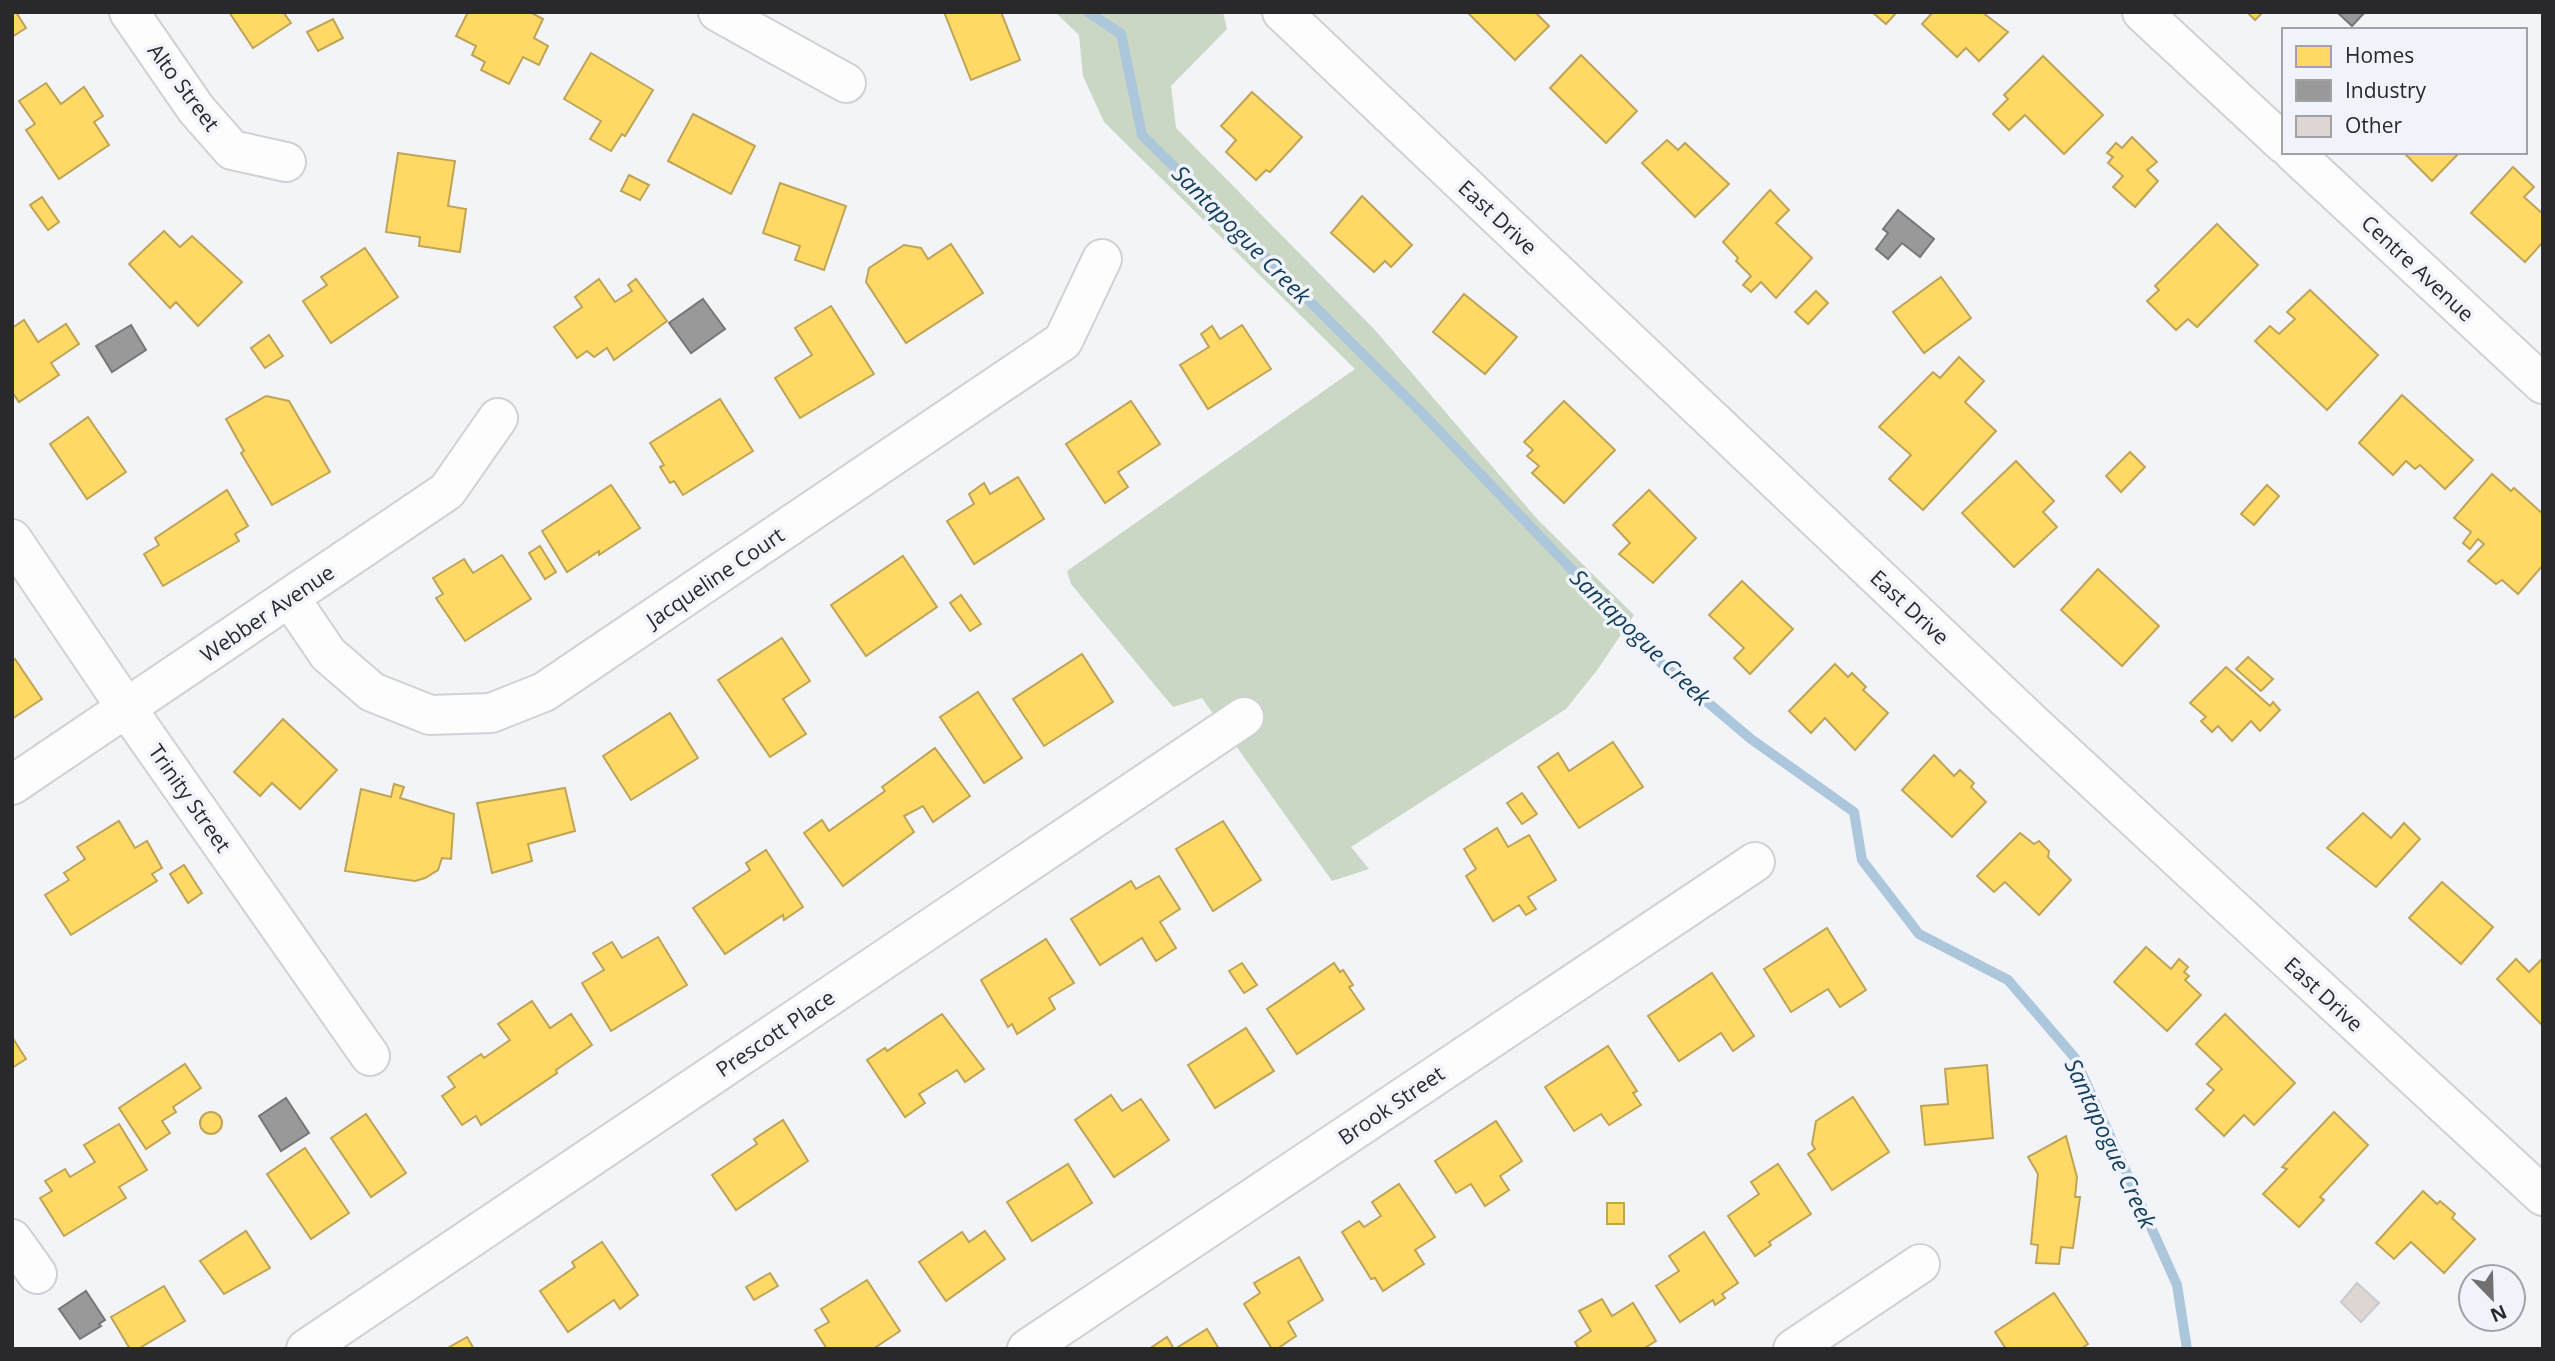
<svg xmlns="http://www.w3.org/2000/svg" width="2555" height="1361" font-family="'Open Sans',sans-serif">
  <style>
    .forest { fill: #cad7c4 }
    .homes { fill: #ffd966; stroke: #bfa455; stroke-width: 2 }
    .industry { fill: #999; stroke: #777778; stroke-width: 2 }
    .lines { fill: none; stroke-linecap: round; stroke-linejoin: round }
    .stream { stroke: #acc6db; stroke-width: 10 }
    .building { fill: #ddd6d3; stroke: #cbcacb; stroke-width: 2 }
    .minor-casing { stroke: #d0d1d4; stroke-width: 42 }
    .minor { stroke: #fdfdfe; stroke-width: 38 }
    .labels { text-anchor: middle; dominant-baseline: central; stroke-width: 7; stroke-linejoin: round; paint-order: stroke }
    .street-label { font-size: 21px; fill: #29292c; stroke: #f1f3fa }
    .water-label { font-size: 23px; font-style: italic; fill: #14405e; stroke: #f1f3fa }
  </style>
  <rect width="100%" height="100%" fill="#f3f4f8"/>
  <path class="forest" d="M 1055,12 L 1223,12 L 1227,29 L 1171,86 L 1176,128 L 1375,330 L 1538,520 L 1634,615 L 1598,669 L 1566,709 L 1351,847 L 1369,869 L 1332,881 L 1202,698 L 1173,707 L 1071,584 L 1067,571 L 1355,369 L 1104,122 L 1083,76 L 1079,35 Z"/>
  <g class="homes">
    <path d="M 12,12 L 16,12 L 26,28 L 12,37 Z"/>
    <path d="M 229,12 L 283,12 L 291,23 L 253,48 Z"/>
    <path d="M 468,12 L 530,12 L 543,19 L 534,38 L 548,46 L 539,65 L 523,57 L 509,84 L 481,70 L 485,62 L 472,55 L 476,46 L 456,36 Z"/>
    <path d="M 944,12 L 1001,12 L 1020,60 L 971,80 Z"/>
    <path d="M 1467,12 L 1535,12 L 1549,26 L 1515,60 Z"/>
    <path d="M 1872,12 L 1897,12 L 1886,24 Z"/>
    <path d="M 1933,12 L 1982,12 L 2008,32 L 1979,61 L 1966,48 L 1957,57 L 1922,24 Z"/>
    <path d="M 2247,12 L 2263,12 L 2255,20 Z"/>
    <path d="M 333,19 L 343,38 L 318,51 L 307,32 Z"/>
    <path d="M 591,53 L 653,90 L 625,136 L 622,134 L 611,151 L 590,139 L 601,121 L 564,99 Z"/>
    <path d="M 1581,55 L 1637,111 L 1606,143 L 1550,88 Z"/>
    <path d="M 2043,56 L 2103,115 L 2064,154 L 2025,115 L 2009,130 L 1993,114 L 2008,99 L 2004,95 Z"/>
    <path d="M 46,83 L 61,104 L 84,87 L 103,116 L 94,122 L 109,145 L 59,179 L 26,130 L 35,124 L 19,101 Z"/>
    <path d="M 1252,92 L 1302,137 L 1270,172 L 1266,170 L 1256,180 L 1226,152 L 1236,140 L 1221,126 Z"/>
    <path d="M 693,114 L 755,146 L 731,194 L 668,161 Z"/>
    <path d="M 2132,137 L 2157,162 L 2147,170 L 2158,181 L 2135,207 L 2113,187 L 2123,176 L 2108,163 L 2113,157 L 2107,153 L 2116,143 L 2122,148 Z"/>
    <path d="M 1667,140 L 1678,150 L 1685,143 L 1729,184 L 1695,217 L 1642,163 Z"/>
    <path d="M 2403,152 L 2460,152 L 2432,181 Z"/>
    <path d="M 398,153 L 455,161 L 448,206 L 466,209 L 460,252 L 419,246 L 420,237 L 386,232 Z"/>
    <path d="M 2513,167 L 2534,187 L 2524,197 L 2543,214 L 2543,242 L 2525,262 L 2471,213 Z"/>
    <path d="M 629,175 L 649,185 L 640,200 L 621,191 Z"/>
    <path d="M 780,183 L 846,206 L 824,270 L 795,260 L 800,246 L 763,233 Z"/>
    <path d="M 1770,190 L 1789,210 L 1776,223 L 1812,258 L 1776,298 L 1761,282 L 1751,292 L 1743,285 L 1751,276 L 1736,261 L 1738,258 L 1723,242 Z"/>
    <path d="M 1362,196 L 1412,245 L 1391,267 L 1385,261 L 1374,272 L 1331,233 Z"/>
    <path d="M 42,197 L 59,222 L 48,230 L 30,205 Z"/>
    <path d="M 2217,224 L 2258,265 L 2197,327 L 2188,319 L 2176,330 L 2147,301 L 2159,290 L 2155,286 Z"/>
    <path d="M 164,231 L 180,247 L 192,236 L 242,282 L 198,326 L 176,302 L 170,308 L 129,264 Z"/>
    <path d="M 951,244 L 983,293 L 906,343 L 866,282 L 869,268 L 904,245 L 921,248 L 928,259 Z"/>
    <path d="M 365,248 L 398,297 L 331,343 L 303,301 L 327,285 L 321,277 Z"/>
    <path d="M 1941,277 L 1971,318 L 1924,353 L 1893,312 Z"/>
    <path d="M 599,279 L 615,302 L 632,291 L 628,285 L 636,279 L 667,321 L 614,360 L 607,348 L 594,357 L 587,351 L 577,358 L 554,327 L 582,307 L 575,297 Z"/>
    <path d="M 2310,290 L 2378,355 L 2327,410 L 2255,341 L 2270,326 L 2279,334 L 2295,319 L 2287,312 Z"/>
    <path d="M 1816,291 L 1828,303 L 1808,324 L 1795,312 Z"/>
    <path d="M 1464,294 L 1517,337 L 1485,374 L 1433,332 Z"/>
    <path d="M 831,306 L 874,374 L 800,418 L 775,378 L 812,355 L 795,328 Z"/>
    <path d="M 24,320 L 38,342 L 66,324 L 79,344 L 51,363 L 59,375 L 19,402 L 12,392 L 12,328 Z"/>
    <path d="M 1242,325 L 1271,369 L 1208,409 L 1180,365 L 1209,347 L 1201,334 L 1212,326 L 1220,339 Z"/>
    <path d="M 269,335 L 283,356 L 265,368 L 251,348 Z"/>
    <path d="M 1959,357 L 1984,381 L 1965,402 L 1996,431 L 1923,510 L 1889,479 L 1911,455 L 1879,427 L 1933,372 L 1940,378 Z"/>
    <path d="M 2402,395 L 2473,460 L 2445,489 L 2420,465 L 2415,469 L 2406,461 L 2393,475 L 2359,443 Z"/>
    <path d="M 266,396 L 289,401 L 330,472 L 272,505 L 241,453 L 244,451 L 226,419 Z"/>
    <path d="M 720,399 L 753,451 L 683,495 L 674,481 L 670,483 L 660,467 L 664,465 L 650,443 Z"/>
    <path d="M 1131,401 L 1160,444 L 1118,472 L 1128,487 L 1105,503 L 1066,444 Z"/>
    <path d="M 1564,401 L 1615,450 L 1564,503 L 1532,473 L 1539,466 L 1527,456 L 1533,450 L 1524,442 Z"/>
    <path d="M 88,417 L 126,472 L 87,499 L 50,444 Z"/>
    <path d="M 2130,452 L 2145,467 L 2121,492 L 2106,476 Z"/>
    <path d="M 2016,461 L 2054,501 L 2043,512 L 2057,527 L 2014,567 L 1962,513 Z"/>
    <path d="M 2492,474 L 2511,491 L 2514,488 L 2543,514 L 2543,565 L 2518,594 L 2502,580 L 2496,584 L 2468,561 L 2484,544 L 2478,539 L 2470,549 L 2463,543 L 2471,532 L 2454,518 Z"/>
    <path d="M 1018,477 L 1044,519 L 974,564 L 947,521 L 974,504 L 969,494 L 984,483 L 990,494 Z"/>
    <path d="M 611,485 L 640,528 L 599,555 L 599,551 L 567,572 L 542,531 Z"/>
    <path d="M 2267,485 L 2279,496 L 2254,525 L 2241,514 Z"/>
    <path d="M 227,490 L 248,526 L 235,534 L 239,541 L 163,586 L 144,554 L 159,545 L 155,538 Z"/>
    <path d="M 1649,490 L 1696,538 L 1653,583 L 1619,554 L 1630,543 L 1613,525 Z"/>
    <path d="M 540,546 L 556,572 L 545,579 L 529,553 Z"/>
    <path d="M 502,555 L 531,599 L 465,641 L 436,598 L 443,594 L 433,578 L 464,559 L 473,573 Z"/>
    <path d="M 903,556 L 937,607 L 866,656 L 831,605 Z"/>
    <path d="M 2098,569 L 2159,626 L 2122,666 L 2061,610 Z"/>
    <path d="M 1742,581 L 1793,629 L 1750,674 L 1734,658 L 1744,648 L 1709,615 Z"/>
    <path d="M 961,595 L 981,624 L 970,631 L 950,603 Z"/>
    <path d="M 782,638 L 810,681 L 783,699 L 806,734 L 770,757 L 718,680 Z"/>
    <path d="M 1082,654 L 1113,702 L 1044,746 L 1013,699 Z"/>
    <path d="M 2248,657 L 2273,679 L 2261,691 L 2236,669 Z"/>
    <path d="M 15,659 L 42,699 L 12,719 L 12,661 Z"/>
    <path d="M 1835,664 L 1848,677 L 1852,673 L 1866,687 L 1863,690 L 1888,713 L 1855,750 L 1825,718 L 1811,733 L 1789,711 Z"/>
    <path d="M 2226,667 L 2270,706 L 2273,702 L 2280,710 L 2260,731 L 2251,721 L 2232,741 L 2218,726 L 2212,732 L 2201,721 L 2206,717 L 2190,703 Z"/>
    <path d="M 978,692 L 1022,758 L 984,783 L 940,717 Z"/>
    <path d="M 670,713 L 698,758 L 631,800 L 603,756 Z"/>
    <path d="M 283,719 L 337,770 L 300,809 L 272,783 L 260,796 L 234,772 Z"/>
    <path d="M 1613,742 L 1643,787 L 1579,828 L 1538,767 L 1558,753 L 1569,771 Z"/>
    <path d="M 935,748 L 970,796 L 933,822 L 923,806 L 904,816 L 914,832 L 843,886 L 804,833 L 822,820 L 829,831 L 885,791 L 882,787 Z"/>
    <path d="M 1934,755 L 1954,776 L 1960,770 L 1974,783 L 1971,787 L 1986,802 L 1952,837 L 1902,790 Z"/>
    <path d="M 394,784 L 404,787 L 400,798 L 454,814 L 451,859 L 442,858 L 438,870 L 425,878 L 415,881 L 345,871 L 361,789 L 391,797 Z"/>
    <path d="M 565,788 L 575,831 L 528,844 L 532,861 L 492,873 L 477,803 Z"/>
    <path d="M 1522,793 L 1537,814 L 1522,824 L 1507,803 Z"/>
    <path d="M 2363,813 L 2391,838 L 2404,823 L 2420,839 L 2376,887 L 2327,848 Z"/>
    <path d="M 119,821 L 135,848 L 147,841 L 162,868 L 152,874 L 157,881 L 71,935 L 45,895 L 69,880 L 64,873 L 85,859 L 77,847 Z"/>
    <path d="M 1223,821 L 1261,880 L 1213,911 L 1176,849 Z"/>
    <path d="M 1497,828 L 1508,847 L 1529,835 L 1556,880 L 1528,897 L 1536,909 L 1526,915 L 1519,905 L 1493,921 L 1466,876 L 1476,869 L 1464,849 Z"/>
    <path d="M 2020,833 L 2034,844 L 2039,841 L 2049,851 L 2048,857 L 2071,880 L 2039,915 L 2005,882 L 1994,892 L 1977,876 Z"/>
    <path d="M 766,850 L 803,907 L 784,920 L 783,915 L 725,954 L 693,908 L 750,870 L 746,863 Z"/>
    <path d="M 184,865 L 202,893 L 188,903 L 170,874 Z"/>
    <path d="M 1159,876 L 1180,909 L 1160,922 L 1176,948 L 1156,961 L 1142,938 L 1100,965 L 1071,919 L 1131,881 L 1136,889 Z"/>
    <path d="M 2442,882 L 2493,927 L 2461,964 L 2409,918 Z"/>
    <path d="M 1827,928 L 1866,990 L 1840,1007 L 1828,989 L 1791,1012 L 1764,969 Z"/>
    <path d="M 658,937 L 687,985 L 611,1031 L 582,983 L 604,970 L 593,953 L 612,942 L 622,958 Z"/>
    <path d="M 1046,939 L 1074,983 L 1049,998 L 1055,1009 L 1017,1034 L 1012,1024 L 1008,1027 L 981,980 Z"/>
    <path d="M 2146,947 L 2171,969 L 2179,959 L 2188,967 L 2184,972 L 2189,976 L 2185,980 L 2201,995 L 2167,1031 L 2114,982 Z"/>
    <path d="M 2543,958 L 2543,1025 L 2542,1025 L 2497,979 L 2516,959 L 2529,972 Z"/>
    <path d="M 1242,963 L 1257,985 L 1244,993 L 1229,971 Z"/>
    <path d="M 1334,963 L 1340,972 L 1343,970 L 1353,985 L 1349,987 L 1364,1009 L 1297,1054 L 1267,1009 Z"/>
    <path d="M 1712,973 L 1754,1036 L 1733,1051 L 1721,1033 L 1679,1061 L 1648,1016 Z"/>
    <path d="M 532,1001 L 550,1028 L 571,1014 L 592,1045 L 556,1070 L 557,1073 L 481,1125 L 476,1116 L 462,1125 L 442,1096 L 455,1087 L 448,1077 L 481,1054 L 484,1058 L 510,1040 L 498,1024 Z"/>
    <path d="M 942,1014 L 984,1069 L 965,1082 L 957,1070 L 919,1094 L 925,1103 L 905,1117 L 867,1060 L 885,1048 L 887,1051 Z"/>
    <path d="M 2225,1014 L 2295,1083 L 2254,1125 L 2244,1115 L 2224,1136 L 2196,1109 L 2214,1090 L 2207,1084 L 2222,1069 L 2196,1044 Z"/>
    <path d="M 1246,1028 L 1274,1071 L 1215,1108 L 1188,1065 Z"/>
    <path d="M 12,1037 L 26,1059 L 12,1068 Z"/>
    <path d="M 1608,1046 L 1637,1091 L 1633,1093 L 1641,1105 L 1609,1125 L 1601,1114 L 1574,1131 L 1545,1087 Z"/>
    <path d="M 185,1064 L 201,1088 L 173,1107 L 176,1112 L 162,1121 L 170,1133 L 146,1149 L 119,1108 Z"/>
    <path d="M 1987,1065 L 1993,1138 L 1925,1145 L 1921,1106 L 1948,1104 L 1945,1069 Z"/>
    <path d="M 1111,1095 L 1122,1111 L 1141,1099 L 1169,1140 L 1114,1177 L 1075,1120 Z"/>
    <path d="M 1853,1097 L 1889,1152 L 1832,1190 L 1808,1154 L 1815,1149 L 1812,1144 L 1816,1121 Z"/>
    <circle cx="211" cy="1123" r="11"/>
    <path d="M 2334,1112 L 2368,1145 L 2320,1197 L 2324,1200 L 2299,1227 L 2263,1194 L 2287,1169 L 2282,1167 Z"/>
    <path d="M 366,1114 L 406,1173 L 371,1197 L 331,1138 Z"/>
    <path d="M 783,1120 L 808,1161 L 736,1210 L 712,1175 L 757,1144 L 754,1139 Z"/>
    <path d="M 1496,1121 L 1522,1161 L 1500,1176 L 1509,1190 L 1485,1206 L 1471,1184 L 1456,1193 L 1435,1161 Z"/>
    <path d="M 119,1124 L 147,1170 L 119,1187 L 126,1198 L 64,1236 L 40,1198 L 52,1191 L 45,1181 L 65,1169 L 70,1177 L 95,1162 L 84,1145 Z"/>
    <path d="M 2066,1136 L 2077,1177 L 2075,1197 L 2080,1197 L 2073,1248 L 2061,1247 L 2059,1264 L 2036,1263 L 2038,1245 L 2031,1244 L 2038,1174 L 2028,1157 Z"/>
    <path d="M 305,1148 L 349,1213 L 311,1239 L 267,1174 Z"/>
    <path d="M 1068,1164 L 1092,1203 L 1032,1241 L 1007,1202 Z"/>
    <path d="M 1778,1164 L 1811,1214 L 1769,1242 L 1771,1245 L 1755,1256 L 1728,1216 L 1759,1194 L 1751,1182 Z"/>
    <path d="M 1399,1184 L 1435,1237 L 1415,1250 L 1424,1264 L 1383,1291 L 1375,1278 L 1371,1279 L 1342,1232 L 1359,1221 L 1364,1227 L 1381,1216 L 1372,1202 Z"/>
    <path d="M 2423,1191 L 2437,1204 L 2440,1201 L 2455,1214 L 2452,1218 L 2475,1239 L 2444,1273 L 2411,1242 L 2394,1259 L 2376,1243 Z"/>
    <rect x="1607" y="1203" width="17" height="21"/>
    <path d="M 246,1231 L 270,1268 L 224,1294 L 200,1261 Z"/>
    <path d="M 985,1231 L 1005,1259 L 946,1301 L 919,1262 L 962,1232 L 969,1242 Z"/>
    <path d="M 1704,1232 L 1738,1283 L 1722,1294 L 1725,1298 L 1715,1305 L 1713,1300 L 1680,1322 L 1656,1286 L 1679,1271 L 1669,1256 Z"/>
    <path d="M 602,1242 L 638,1295 L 620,1309 L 614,1300 L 568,1332 L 540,1291 L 575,1267 L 572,1262 Z"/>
    <path d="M 1299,1257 L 1323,1300 L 1288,1322 L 1296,1336 L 1277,1349 L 1272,1349 L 1244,1304 L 1260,1293 L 1254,1283 Z"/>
    <path d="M 770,1273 L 778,1286 L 754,1300 L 746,1287 Z"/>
    <path d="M 867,1280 L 900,1331 L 873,1349 L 827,1349 L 815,1330 L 829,1322 L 821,1309 Z"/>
    <path d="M 164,1286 L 185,1321 L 138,1349 L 130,1349 L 111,1317 Z"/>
    <path d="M 2054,1293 L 2088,1344 L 2081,1349 L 2006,1349 L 1995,1332 Z"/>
    <path d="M 1602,1299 L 1612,1316 L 1633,1303 L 1656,1341 L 1643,1349 L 1579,1349 L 1575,1342 L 1591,1331 L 1579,1311 Z"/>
    <path d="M 1207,1329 L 1219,1349 L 1175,1349 Z"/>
    <path d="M 467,1337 L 474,1349 L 446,1349 Z"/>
    <path d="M 1167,1337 L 1174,1349 L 1149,1349 Z"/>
  </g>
  <g class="industry">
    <path d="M 2337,12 L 2365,12 L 2352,26 Z"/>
    <path d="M 1898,210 L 1934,239 L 1920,257 L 1902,243 L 1888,259 L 1876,249 L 1888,233 L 1883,229 Z"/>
    <path d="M 703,299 L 725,329 L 691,353 L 669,323 Z"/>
    <path d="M 131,325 L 146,350 L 112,372 L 96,346 Z"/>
    <path d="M 286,1098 L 309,1133 L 281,1151 L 259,1116 Z"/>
    <path d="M 86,1291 L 105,1320 L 99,1324 L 101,1326 L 80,1339 L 59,1309 Z"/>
  </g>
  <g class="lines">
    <path class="stream" d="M 1088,12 L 1121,34 L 1142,135 L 1421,412 L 1661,663 L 1751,739 L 1854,812 L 1862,860 L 1919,934 L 2008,980 L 2075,1058 L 2177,1285 L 2187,1349"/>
  </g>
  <path class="building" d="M 2357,1283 L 2379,1303 L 2361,1322 L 2341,1302 Z"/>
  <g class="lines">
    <g class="minor-casing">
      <g id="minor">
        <path d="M 129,12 L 196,109 L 232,150 L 286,162"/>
        <path d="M 718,12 L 846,83"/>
        <path d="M 1282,12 L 2033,724 L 2543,1196"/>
        <path d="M 2142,12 L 2284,144"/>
        <path d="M 2293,152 L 2543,384"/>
        <path d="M 12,539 L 125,706 L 370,1056"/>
        <path d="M 290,598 L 328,654 L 372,692 L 430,715 L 491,713 L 544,692 L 1063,341 L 1102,259"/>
        <path d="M 12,785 L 447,491 L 498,418"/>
        <path d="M 12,1239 L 37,1274"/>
        <path d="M 306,1349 L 1244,717"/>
        <path d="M 1027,1349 L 1755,862"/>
        <path d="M 1793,1349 L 1920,1264"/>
      </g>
    </g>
    <use href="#minor" class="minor"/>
  </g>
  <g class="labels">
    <g class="street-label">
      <text transform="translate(184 87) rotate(53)">Alto Street</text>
      <text transform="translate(1498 217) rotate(43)">East Drive</text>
      <text transform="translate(2418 268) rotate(43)">Centre Avenue</text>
      <text transform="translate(715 577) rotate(-34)">Jacqueline Court</text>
      <text transform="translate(1910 607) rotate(43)">East Drive</text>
      <text transform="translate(267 613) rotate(-34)">Webber Avenue</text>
      <text transform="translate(190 798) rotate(55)">Trinity Street</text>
      <text transform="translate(2324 994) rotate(43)">East Drive</text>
      <text transform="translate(775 1033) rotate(-34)">Prescott Place</text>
      <text transform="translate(1391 1105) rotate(-34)">Brook Street</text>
    </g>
    <g class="water-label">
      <text transform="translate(1242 234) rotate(45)">Santapogue Creek</text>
      <text transform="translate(1641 637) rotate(44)">Santapogue Creek</text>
      <text transform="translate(2111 1143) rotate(65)">Santapogue Creek</text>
    </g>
  </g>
  <rect width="2555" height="1361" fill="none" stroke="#29292c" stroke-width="28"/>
  <rect x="2282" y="28" width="245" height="126" fill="#f1f3fa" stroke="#a1a2a8" stroke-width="2"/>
  <rect x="2296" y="46" width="35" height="21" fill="#ffd966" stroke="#a1a2a8" stroke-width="2"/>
  <text x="2345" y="63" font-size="21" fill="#29292c">Homes</text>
  <rect x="2296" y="80" width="35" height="21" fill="#999999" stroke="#a1a2a8" stroke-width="2"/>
  <text x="2345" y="98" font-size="21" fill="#29292c">Industry</text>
  <rect x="2296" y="116" width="35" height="21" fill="#ddd6d3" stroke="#a1a2a8" stroke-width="2"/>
  <text x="2345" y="133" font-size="21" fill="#29292c">Other</text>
  <g transform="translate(2492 1298) rotate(157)"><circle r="33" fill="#f1f3fa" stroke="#a1a2a8" stroke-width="2"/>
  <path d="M0-5L12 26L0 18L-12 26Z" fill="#707073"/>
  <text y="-10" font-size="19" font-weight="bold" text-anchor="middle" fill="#29292c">N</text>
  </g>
</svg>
